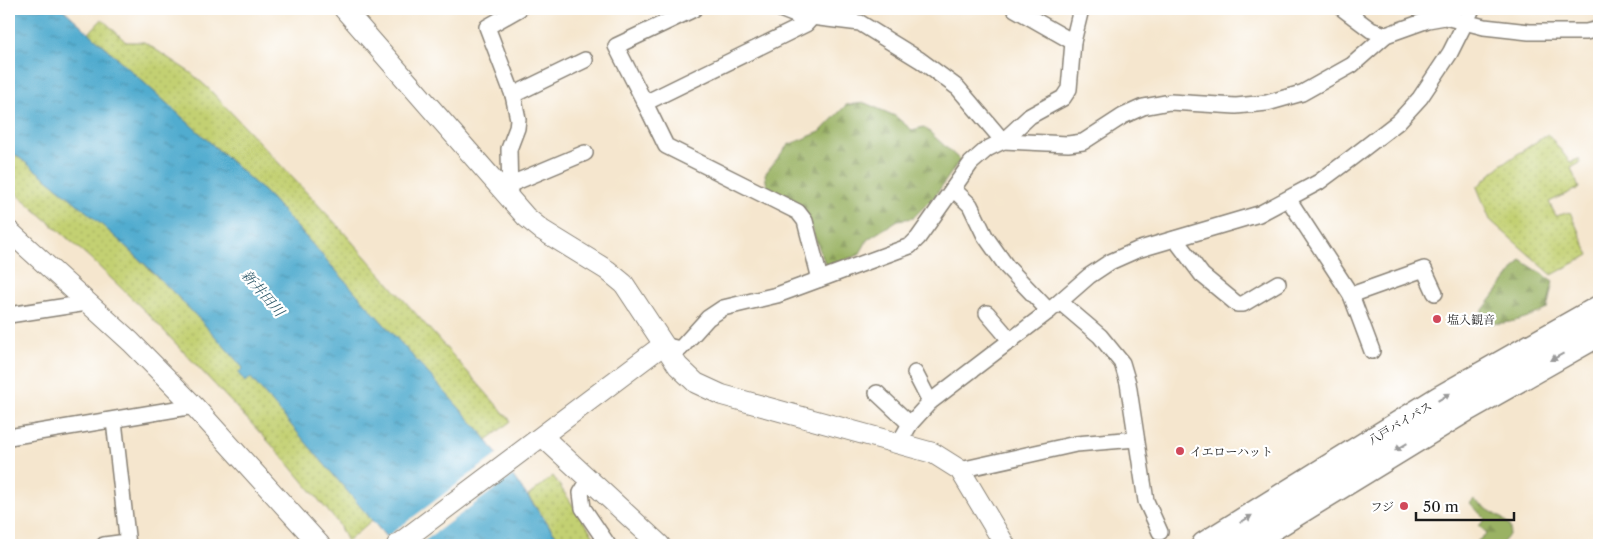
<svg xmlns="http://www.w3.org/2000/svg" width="1608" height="554" font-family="'Libre Caslon Text','Noto Serif JP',serif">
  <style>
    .grass { fill: url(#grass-dots); stroke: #707647 }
    .forest { fill: url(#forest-firs); stroke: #5b6740 }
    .water { fill: url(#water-ripples); stroke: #366476 }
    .pier { fill: #f5e6ce }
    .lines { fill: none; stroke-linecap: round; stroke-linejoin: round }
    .street-casing { stroke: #888175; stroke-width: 18 }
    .secondary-casing { stroke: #888175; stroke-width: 22 }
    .highway-casing { stroke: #888175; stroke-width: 29 }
    .street { stroke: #fff; stroke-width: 15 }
    .secondary { stroke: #fff; stroke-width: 20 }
    .highway { stroke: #fff; stroke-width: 26 }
    .oneway { fill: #999 }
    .poi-dot { fill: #d1495b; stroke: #fff; stroke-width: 2 }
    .labels { text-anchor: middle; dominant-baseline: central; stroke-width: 4.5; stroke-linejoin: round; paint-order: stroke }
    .poi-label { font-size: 12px; fill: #1c1c1c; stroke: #fff; text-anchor: start }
    .street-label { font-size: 12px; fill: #1c1c1c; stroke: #fff }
    .water-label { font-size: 14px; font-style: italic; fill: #345d6d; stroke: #fff }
  </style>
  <defs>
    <pattern id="grass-dots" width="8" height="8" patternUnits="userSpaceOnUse" patternTransform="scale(1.25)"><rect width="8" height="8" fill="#c3d072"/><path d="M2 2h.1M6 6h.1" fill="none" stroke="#a7b262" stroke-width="1.8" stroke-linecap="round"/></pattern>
    <pattern id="forest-firs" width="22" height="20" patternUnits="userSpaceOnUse" patternTransform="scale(1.25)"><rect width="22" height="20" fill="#9ab264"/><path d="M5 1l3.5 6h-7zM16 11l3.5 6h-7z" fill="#849856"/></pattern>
    <pattern id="water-ripples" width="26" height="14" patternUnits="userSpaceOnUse" patternTransform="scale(1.25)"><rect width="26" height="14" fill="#51accf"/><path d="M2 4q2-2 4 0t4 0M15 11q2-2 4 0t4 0" fill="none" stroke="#428ba7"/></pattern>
  </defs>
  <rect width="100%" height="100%" fill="#fff"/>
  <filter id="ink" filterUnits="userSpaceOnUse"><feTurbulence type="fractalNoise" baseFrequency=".02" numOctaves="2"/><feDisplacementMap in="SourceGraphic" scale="10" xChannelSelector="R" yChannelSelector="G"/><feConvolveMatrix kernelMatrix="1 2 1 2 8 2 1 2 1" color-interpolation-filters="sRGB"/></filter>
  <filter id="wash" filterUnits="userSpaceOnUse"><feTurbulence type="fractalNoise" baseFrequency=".0096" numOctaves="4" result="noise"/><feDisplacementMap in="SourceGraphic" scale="20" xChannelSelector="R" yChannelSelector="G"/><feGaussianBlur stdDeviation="1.12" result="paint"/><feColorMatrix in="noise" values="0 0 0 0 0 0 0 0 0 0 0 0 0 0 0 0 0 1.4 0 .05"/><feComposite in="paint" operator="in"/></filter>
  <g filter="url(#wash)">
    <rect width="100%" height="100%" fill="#f5e6ce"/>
    <g class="grass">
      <path d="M 102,19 L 126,42 L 144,42 L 191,73 L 209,89 L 339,227 L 511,421 L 487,440 L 269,196 L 89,33 Z"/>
      <path d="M 1548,134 L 1570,162 L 1579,159 L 1580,163 L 1571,168 L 1579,188 L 1549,202 L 1556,216 L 1570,212 L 1589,255 L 1552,275 L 1490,220 L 1477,187 L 1501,165 Z"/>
      <path d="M 9,150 L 57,186 L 116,237 L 201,319 L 244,369 L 245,382 L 251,377 L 373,519 L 347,542 L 338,523 L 282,456 L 148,314 L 90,258 L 9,187 Z"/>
      <path d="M 553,476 L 600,545 L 563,545 L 528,496 Z"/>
    </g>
    <g class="forest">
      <path d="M 865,103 L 895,116 L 912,130 L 924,127 L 960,160 L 935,196 L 913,218 L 898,220 L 868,239 L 859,255 L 826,266 L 804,210 L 791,199 L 767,187 L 765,174 L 788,145 L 820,132 L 846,105 Z"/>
      <path d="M 1521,260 L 1553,281 L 1547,309 C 1528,318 1503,327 1482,322 L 1480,314 Z"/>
      <path d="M 1474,499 C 1491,517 1528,521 1500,545 L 1473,545 L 1487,533 L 1479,526 L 1485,519 L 1470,503 Z"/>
    </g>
    <path class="water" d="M 9,9 L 63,9 L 269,196 L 480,431 L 563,545 L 393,545 L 251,378 L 245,382 L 238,373 L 243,368 C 174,287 95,214 9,150 Z"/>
    <path class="pier" d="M 499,453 L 515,474 L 419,545 L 390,545 L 385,538 Z"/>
  </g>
  <g filter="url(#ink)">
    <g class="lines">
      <g class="street-casing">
        <g id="street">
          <path d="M 780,9 L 795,15 L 860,23 L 920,60 L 958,88 L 1003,141 L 1068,144 L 1083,142 L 1123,116 L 1143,107 L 1170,102 L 1236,106 L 1267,103 L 1302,93 L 1352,65 L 1386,35 L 1428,20 L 1445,17 L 1484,27 L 1529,32 L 1586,32 L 1599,29"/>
          <path d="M 1015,9 L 1073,42"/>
          <path d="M 1343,9 L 1371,30 L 1386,35"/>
          <path d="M 816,13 L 806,24 L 645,103 L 666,146 L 798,212 L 805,221 L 820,279"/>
          <path d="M 513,95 L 585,60"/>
          <path d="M 645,103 L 616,46 L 694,9"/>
          <path d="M 511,184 L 585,153"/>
          <path d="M 953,189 L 970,205 L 985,236 L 1007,267 L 1049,311"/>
          <path d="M 510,200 L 509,149 L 517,128 L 518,119 L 513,95 L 487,27 L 519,9"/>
          <path d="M 1289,200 L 1351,295 L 1372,351"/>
          <path d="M 1175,239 L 1202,275 L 1237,304 L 1243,304 L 1278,283"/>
          <path d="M 1351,295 L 1424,269 L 1435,293"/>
          <path d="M 1060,302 L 1100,336 L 1122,363 L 1128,383 L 1146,501 L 1160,532"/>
          <path d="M 987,313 L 1011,341"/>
          <path d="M 9,315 L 87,303"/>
          <path d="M 663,345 L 680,349 L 708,318 L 723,308 L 777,295 L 910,246 L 918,238 L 971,163 L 987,149 L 1003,141 L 1030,116 L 1063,98 L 1069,89 L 1073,42 L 1081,9"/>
          <path d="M 915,373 L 930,402"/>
          <path d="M 877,393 L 910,424"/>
          <path d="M 114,421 L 128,545"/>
          <path d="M 9,437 L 194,406"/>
          <path d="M 899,443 L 910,424 L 930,402 L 1049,311 L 1089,276 L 1110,262 L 1137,250 L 1259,214 L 1319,182 L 1350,159 L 1398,122 L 1420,98 L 1450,53 L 1472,9"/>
          <path d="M 960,470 L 1076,444 L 1136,439"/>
          <path d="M 589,480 L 581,493 L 583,508 L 608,545"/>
          <path d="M 104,545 L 127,542"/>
        </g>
      </g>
      <g class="secondary-casing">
        <g id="secondary">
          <path d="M 344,9 L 526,217 L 542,230 L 607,270 L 624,284 L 678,366 L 696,383 L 722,395 L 933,453 L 960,470 L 1005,545"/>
          <path d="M 9,231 L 131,342 L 194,406 L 320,545"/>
          <path d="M 543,437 L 660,545"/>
          <path d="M 397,545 L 663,345"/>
        </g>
      </g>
      <g class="highway-casing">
        <g id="highway">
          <path d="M 1205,545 L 1440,399 L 1599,309"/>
          <path d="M 1243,545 L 1465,409 L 1599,333"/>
        </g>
      </g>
      <use href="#street" class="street"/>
      <use href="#secondary" class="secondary"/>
      <use href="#highway" class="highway"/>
    </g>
    <defs><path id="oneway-solid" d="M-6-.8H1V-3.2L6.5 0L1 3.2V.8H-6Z" transform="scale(1.25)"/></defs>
    <g class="oneway">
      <use href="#oneway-solid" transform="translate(1557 357) rotate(151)"/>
      <use href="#oneway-solid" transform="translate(1444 397) rotate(-31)"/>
      <use href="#oneway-solid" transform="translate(1401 447) rotate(149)"/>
      <use href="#oneway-solid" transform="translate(1246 519) rotate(-32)"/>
    </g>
  </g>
  <g class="poi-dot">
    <circle cx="1437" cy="319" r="5"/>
    <circle cx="1180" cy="451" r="5"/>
    <circle cx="1404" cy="506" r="5"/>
  </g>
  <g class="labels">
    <g class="poi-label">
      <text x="1447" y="319">塩入観音</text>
      <text x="1190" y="451">イエローハット</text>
      <text x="1394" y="506" text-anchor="end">フジ</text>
    </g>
    <g class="street-label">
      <text transform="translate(1400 423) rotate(-31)">八戸バイパス</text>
    </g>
    <g class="water-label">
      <text transform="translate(263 293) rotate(49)">新井田川</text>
    </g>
  </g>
  <rect width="1608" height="554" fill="none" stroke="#fff" stroke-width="30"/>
  <path d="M1416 512v8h98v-8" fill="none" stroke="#1c1c1c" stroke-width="2.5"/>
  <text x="1423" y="512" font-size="15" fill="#1c1c1c" stroke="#ffffff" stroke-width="4" paint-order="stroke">50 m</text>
</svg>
